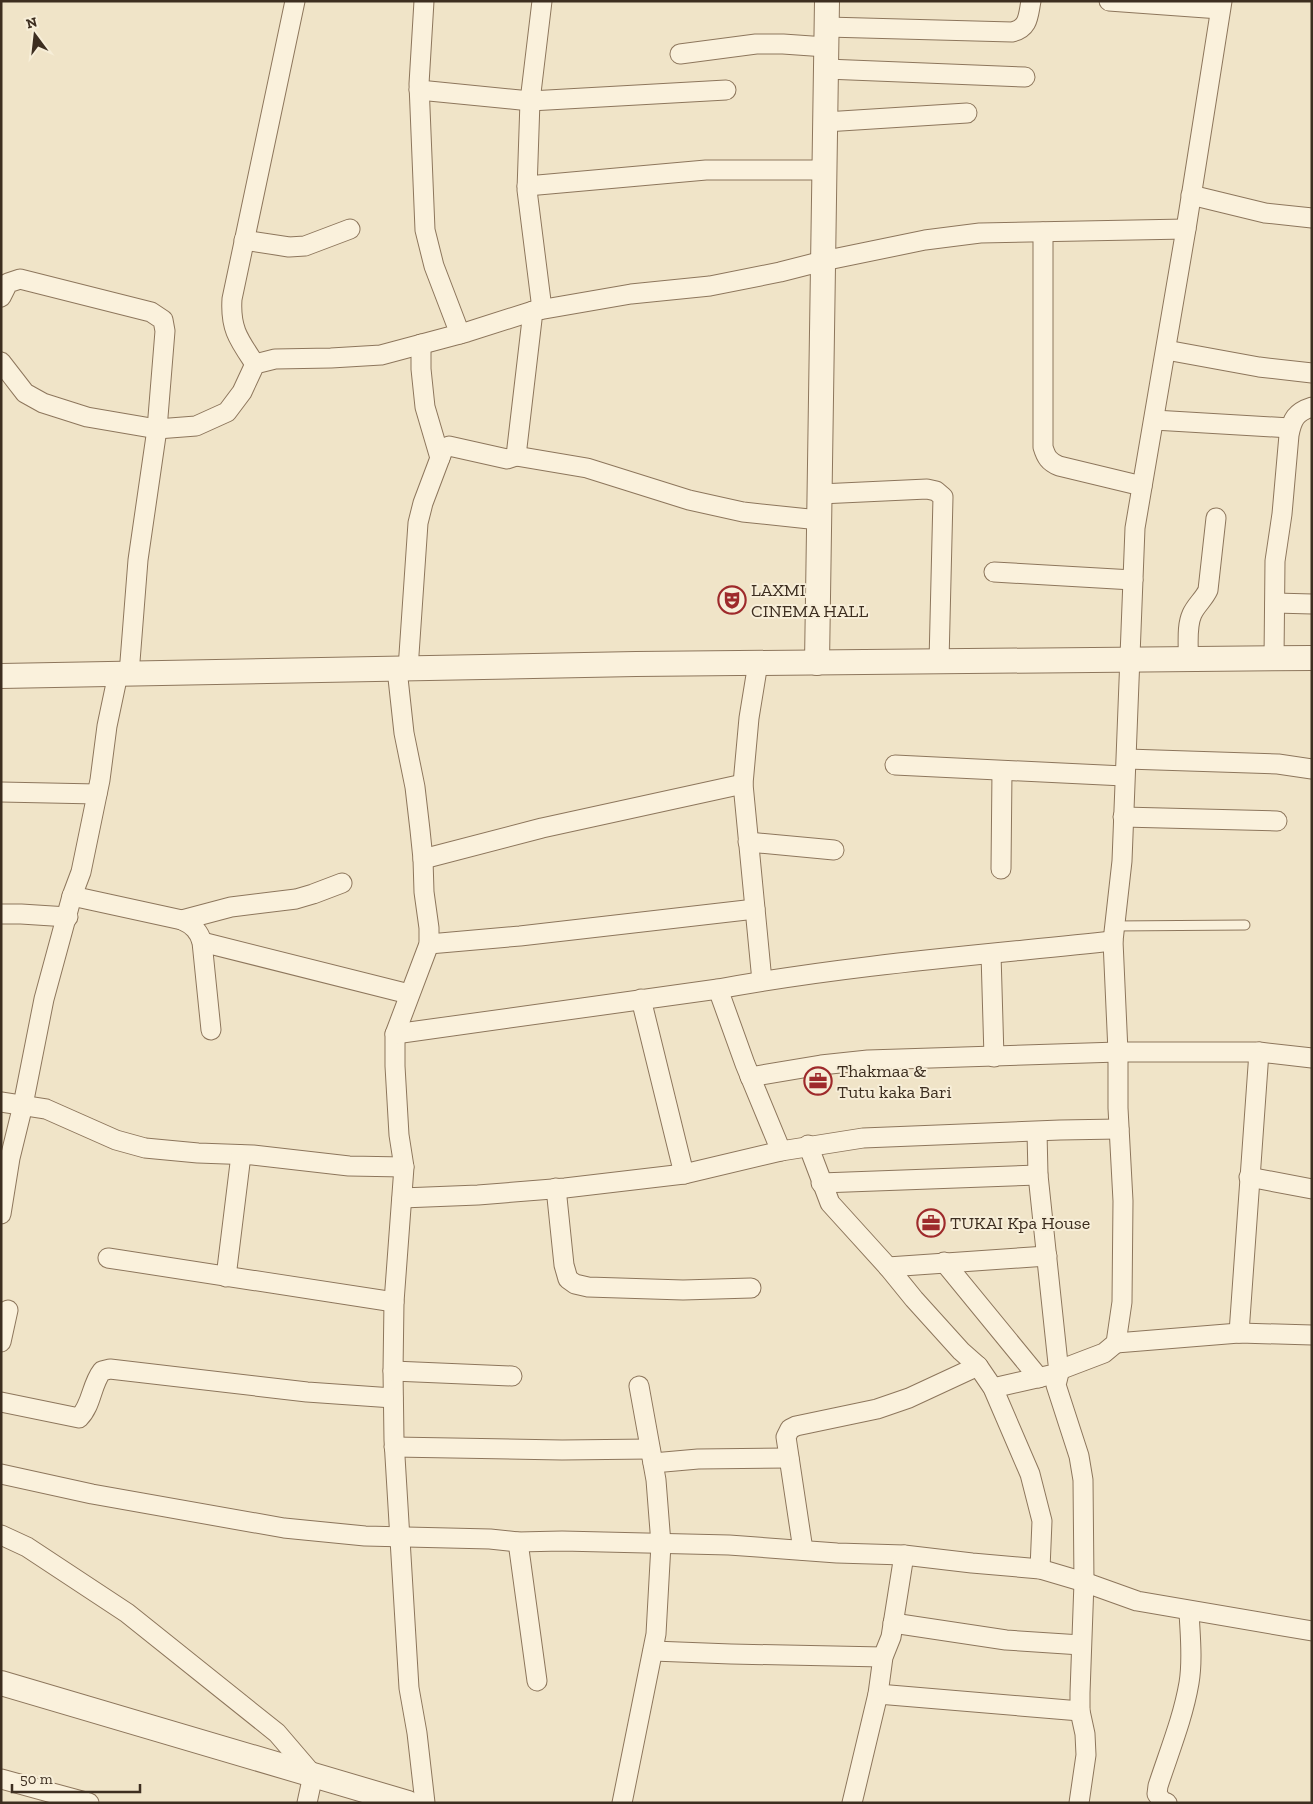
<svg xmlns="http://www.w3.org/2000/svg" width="1313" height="1804" font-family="'Zilla Slab',serif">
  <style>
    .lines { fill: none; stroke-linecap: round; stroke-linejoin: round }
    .service-casing { stroke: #8d765c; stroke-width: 11 }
    .minor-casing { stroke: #8d765c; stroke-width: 21 }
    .tertiary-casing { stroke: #8d765c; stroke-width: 26 }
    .service { stroke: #faf1dc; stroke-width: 9 }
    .minor { stroke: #faf1dc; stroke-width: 19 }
    .tertiary { stroke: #faf1dc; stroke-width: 24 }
    .labels { text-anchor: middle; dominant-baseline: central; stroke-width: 4; stroke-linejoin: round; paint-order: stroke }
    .poi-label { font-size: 18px; fill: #3d2e20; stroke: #f7eed8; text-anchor: start }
  </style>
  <rect width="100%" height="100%" fill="#f0e4c8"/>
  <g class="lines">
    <g class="service-casing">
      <path id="service" d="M 1114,926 L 1245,925"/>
    </g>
    <g class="minor-casing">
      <g id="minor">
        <path d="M 424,1 L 419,84 L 425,230 L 434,266 L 460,334"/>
        <path d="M 1109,1 L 1220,9"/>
        <path d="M 827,27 L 1012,32 C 1029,28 1028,16 1031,1"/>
        <path d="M 680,54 L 756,44 L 783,44 L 826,47"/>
        <path d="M 826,69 L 1025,77"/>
        <path d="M 419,90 L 530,101 L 726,90"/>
        <path d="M 825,122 L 967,113"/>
        <path d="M 527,186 L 706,170 L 825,170"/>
        <path d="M 1191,195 L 1265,213 L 1312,218"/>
        <path d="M 1043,232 L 1043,447 C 1046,457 1049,462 1059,466 L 1142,486"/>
        <path d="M 244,240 L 289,247 L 305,246 L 350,229"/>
        <path d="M 1,297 L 8,283 L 20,279 L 151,312 L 163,320 L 165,331 L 157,429 L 138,560 L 129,674"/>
        <path d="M 542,309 L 527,190 L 530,101 L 542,1"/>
        <path d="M 421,344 L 421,369 L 425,407 L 440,458"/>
        <path d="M 1166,350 L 1259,367 L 1312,373"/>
        <path d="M 1,362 L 25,393 L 43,403 L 87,417 L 157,429 L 196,426 L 227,412 L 242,392 L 255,364 L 275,359 L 331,358 L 381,355 L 467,332 L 533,311 L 631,294 L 710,286 L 780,272 L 823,261 L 925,240 L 980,233 L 1186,229"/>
        <path d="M 255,364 C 239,340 230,329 232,299 L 295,1"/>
        <path d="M 1154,420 L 1290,428"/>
        <path d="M 516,456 L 587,468 L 689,500 L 743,512 L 819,520"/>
        <path d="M 820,494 L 927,489 L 936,491 L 943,497 L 939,662"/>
        <path d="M 994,572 L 1133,580"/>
        <path d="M 1275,603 L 1312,604"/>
        <path d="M 1274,658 L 1275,561 L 1282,514 L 1289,435 C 1292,419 1296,412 1312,407"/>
        <path d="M 1188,659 C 1189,645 1186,627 1192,614 C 1196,605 1204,599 1208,590 L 1216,518"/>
        <path d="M 758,663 L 749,718 L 743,784 L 762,981"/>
        <path d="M 397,669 L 404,733 L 415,787 L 420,830 L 423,859 L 424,892 L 429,928 L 429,944 L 395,1034 L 395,1066 L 399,1135 L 404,1167 L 394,1302 L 393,1371 L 394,1440 L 409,1688 L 417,1733 L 425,1803"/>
        <path d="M 408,669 L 418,523 L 423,503 L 443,450 L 449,446 L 507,459 L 516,456 L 533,311"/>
        <path d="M 1127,759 L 1278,764 L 1312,769"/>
        <path d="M 895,765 L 1124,776"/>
        <path d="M 1,792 L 97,794"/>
        <path d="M 1123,817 L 1277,821"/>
        <path d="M 748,842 L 834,850"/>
        <path d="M 423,859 L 542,828 L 743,784"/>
        <path d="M 1001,869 L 1002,771"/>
        <path d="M 72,896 L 182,920 C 193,925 199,931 202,942 L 211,1030"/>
        <path d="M 1,914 L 21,914 L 68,917"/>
        <path d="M 182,920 L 231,907 L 296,899 L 313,894 L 342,883"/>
        <path d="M 202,942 L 409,994"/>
        <path d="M 429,944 L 520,936 L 755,909"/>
        <path d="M 991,954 L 994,1057"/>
        <path d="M 718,989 L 745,1064 L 781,1151"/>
        <path d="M 641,999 L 684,1174"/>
        <path d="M 395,1034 L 718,989 C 848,965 981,955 1113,941"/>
        <path d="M 750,1077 L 821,1065 L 868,1060 L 1118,1052 L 1259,1052 L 1312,1058"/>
        <path d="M 1,1102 L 46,1109 L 116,1140 L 145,1148 L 198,1153 L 253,1155 L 349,1166 L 404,1167"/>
        <path d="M 808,1145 L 830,1203 L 888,1267 L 914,1299 L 961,1351 L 978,1366 L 993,1388 L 1030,1474 L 1042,1521 L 1040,1569"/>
        <path d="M 1249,1177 L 1312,1189"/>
        <path d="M 821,1183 L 1038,1175"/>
        <path d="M 556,1188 L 564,1265 L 568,1279 L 575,1284 L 588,1287 L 683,1290 L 751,1288"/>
        <path d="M 402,1198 L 478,1195 L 565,1188 L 684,1174 L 781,1151 L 863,1138 L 1060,1130 L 1119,1129"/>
        <path d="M 1,1214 L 10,1158 L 23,1105 L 44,999 L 72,896 L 81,872 L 100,780 L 107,726 L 118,674"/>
        <path d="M 108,1258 L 394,1302"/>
        <path d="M 944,1262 L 1039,1378"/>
        <path d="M 888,1267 L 1047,1256"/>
        <path d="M 226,1277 L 241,1155"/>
        <path d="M 1239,1333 L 1259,1052"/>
        <path d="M 1,1342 L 8,1310"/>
        <path d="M 1116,1343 L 1239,1333 L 1312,1335"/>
        <path d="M 393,1371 L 512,1376"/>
        <path d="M 993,1388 L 1059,1373 L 1038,1175 L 1037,1132"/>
        <path d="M 1,1402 L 79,1418 C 92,1405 91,1385 102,1371 L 110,1369 L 307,1392 L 393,1398"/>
        <path d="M 394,1447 L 562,1450 L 650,1449"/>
        <path d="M 653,1463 L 698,1459 L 789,1458"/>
        <path d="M 1,1474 L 92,1494 L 284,1528 L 365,1536 L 490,1539 L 518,1542 L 562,1541 L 729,1545 L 837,1553 L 904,1555 L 972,1563 L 1040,1569 L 1084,1582 L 1137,1601 L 1312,1631"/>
        <path d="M 1,1535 L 27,1547 L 127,1613 L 277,1733 L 313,1775 L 307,1803"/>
        <path d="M 518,1542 L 537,1681"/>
        <path d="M 803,1550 L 786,1437 L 790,1429 L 796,1426 L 877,1409 L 909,1398 L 978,1366"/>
        <path d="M 893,1623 L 1006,1640 L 1081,1645"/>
        <path d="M 653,1651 L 731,1654 L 883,1657"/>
        <path d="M 878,1694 L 1080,1711"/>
        <path d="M 1,1779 L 89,1803"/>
        <path d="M 622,1803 L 656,1634 L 661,1544 L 656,1480 L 639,1386"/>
        <path d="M 852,1803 L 878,1694 L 883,1657 L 891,1637 L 904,1555"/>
        <path d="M 1079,1803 L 1086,1755 L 1085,1734 L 1080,1711 L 1080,1693 L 1084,1582 L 1083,1480 L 1079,1456 L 1056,1385 L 1059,1373 L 1062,1369 L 1104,1353 L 1116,1343 L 1122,1302 L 1123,1201 L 1118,1108 L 1118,1052 L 1113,941 L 1122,861 L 1135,528 L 1186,229 L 1222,1"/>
        <path d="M 1167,1803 L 1162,1801 L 1157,1794 L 1158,1786 C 1169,1752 1183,1718 1189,1683 C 1193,1659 1190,1635 1189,1611"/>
      </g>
    </g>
    <g class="tertiary-casing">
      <g id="tertiary">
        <path d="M 817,663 L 827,1"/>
        <path d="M 1,676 L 636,664 L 1312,658"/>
        <path d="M 1,1683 L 408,1803"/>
      </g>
    </g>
    <use href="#service" class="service"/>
    <use href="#minor" class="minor"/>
    <use href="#tertiary" class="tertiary"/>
  </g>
  <defs>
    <g id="theatre-ring" transform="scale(1.4375)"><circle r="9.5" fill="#f7eed8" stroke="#9e2a2b" stroke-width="1.5"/><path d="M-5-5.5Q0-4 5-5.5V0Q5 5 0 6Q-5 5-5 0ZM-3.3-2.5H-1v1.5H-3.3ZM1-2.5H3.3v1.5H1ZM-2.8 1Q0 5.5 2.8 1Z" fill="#9e2a2b"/></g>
    <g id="office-ring" transform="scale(1.4375)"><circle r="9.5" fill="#f7eed8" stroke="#9e2a2b" stroke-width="1.5"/><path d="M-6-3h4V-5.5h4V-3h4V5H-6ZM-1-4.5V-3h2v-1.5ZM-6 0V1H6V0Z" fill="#9e2a2b"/></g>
  </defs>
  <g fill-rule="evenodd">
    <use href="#theatre-ring" x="732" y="600"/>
    <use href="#office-ring" x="818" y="1081"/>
    <use href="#office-ring" x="931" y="1223"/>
  </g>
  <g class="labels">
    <g class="poi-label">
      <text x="751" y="590">LAXMI<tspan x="751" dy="21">CINEMA HALL</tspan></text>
      <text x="837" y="1071">Thakmaa &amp;<tspan x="837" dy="21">Tutu kaka Bari</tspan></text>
      <text x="950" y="1223">TUKAI Kpa House</text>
    </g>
  </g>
  <rect width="1313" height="1804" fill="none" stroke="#3d2e20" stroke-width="5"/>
  <g transform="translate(35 35) rotate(345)" stroke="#f7eed8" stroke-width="4" paint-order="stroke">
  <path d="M0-4L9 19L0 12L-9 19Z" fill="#3d2e20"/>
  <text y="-8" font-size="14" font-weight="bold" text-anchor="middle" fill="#3d2e20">N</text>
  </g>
  <path d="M12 1784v8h128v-8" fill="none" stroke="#3d2e20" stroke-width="2.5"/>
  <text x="20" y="1784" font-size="15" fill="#3d2e20" stroke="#f7eed8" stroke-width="4" paint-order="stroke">50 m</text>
</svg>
